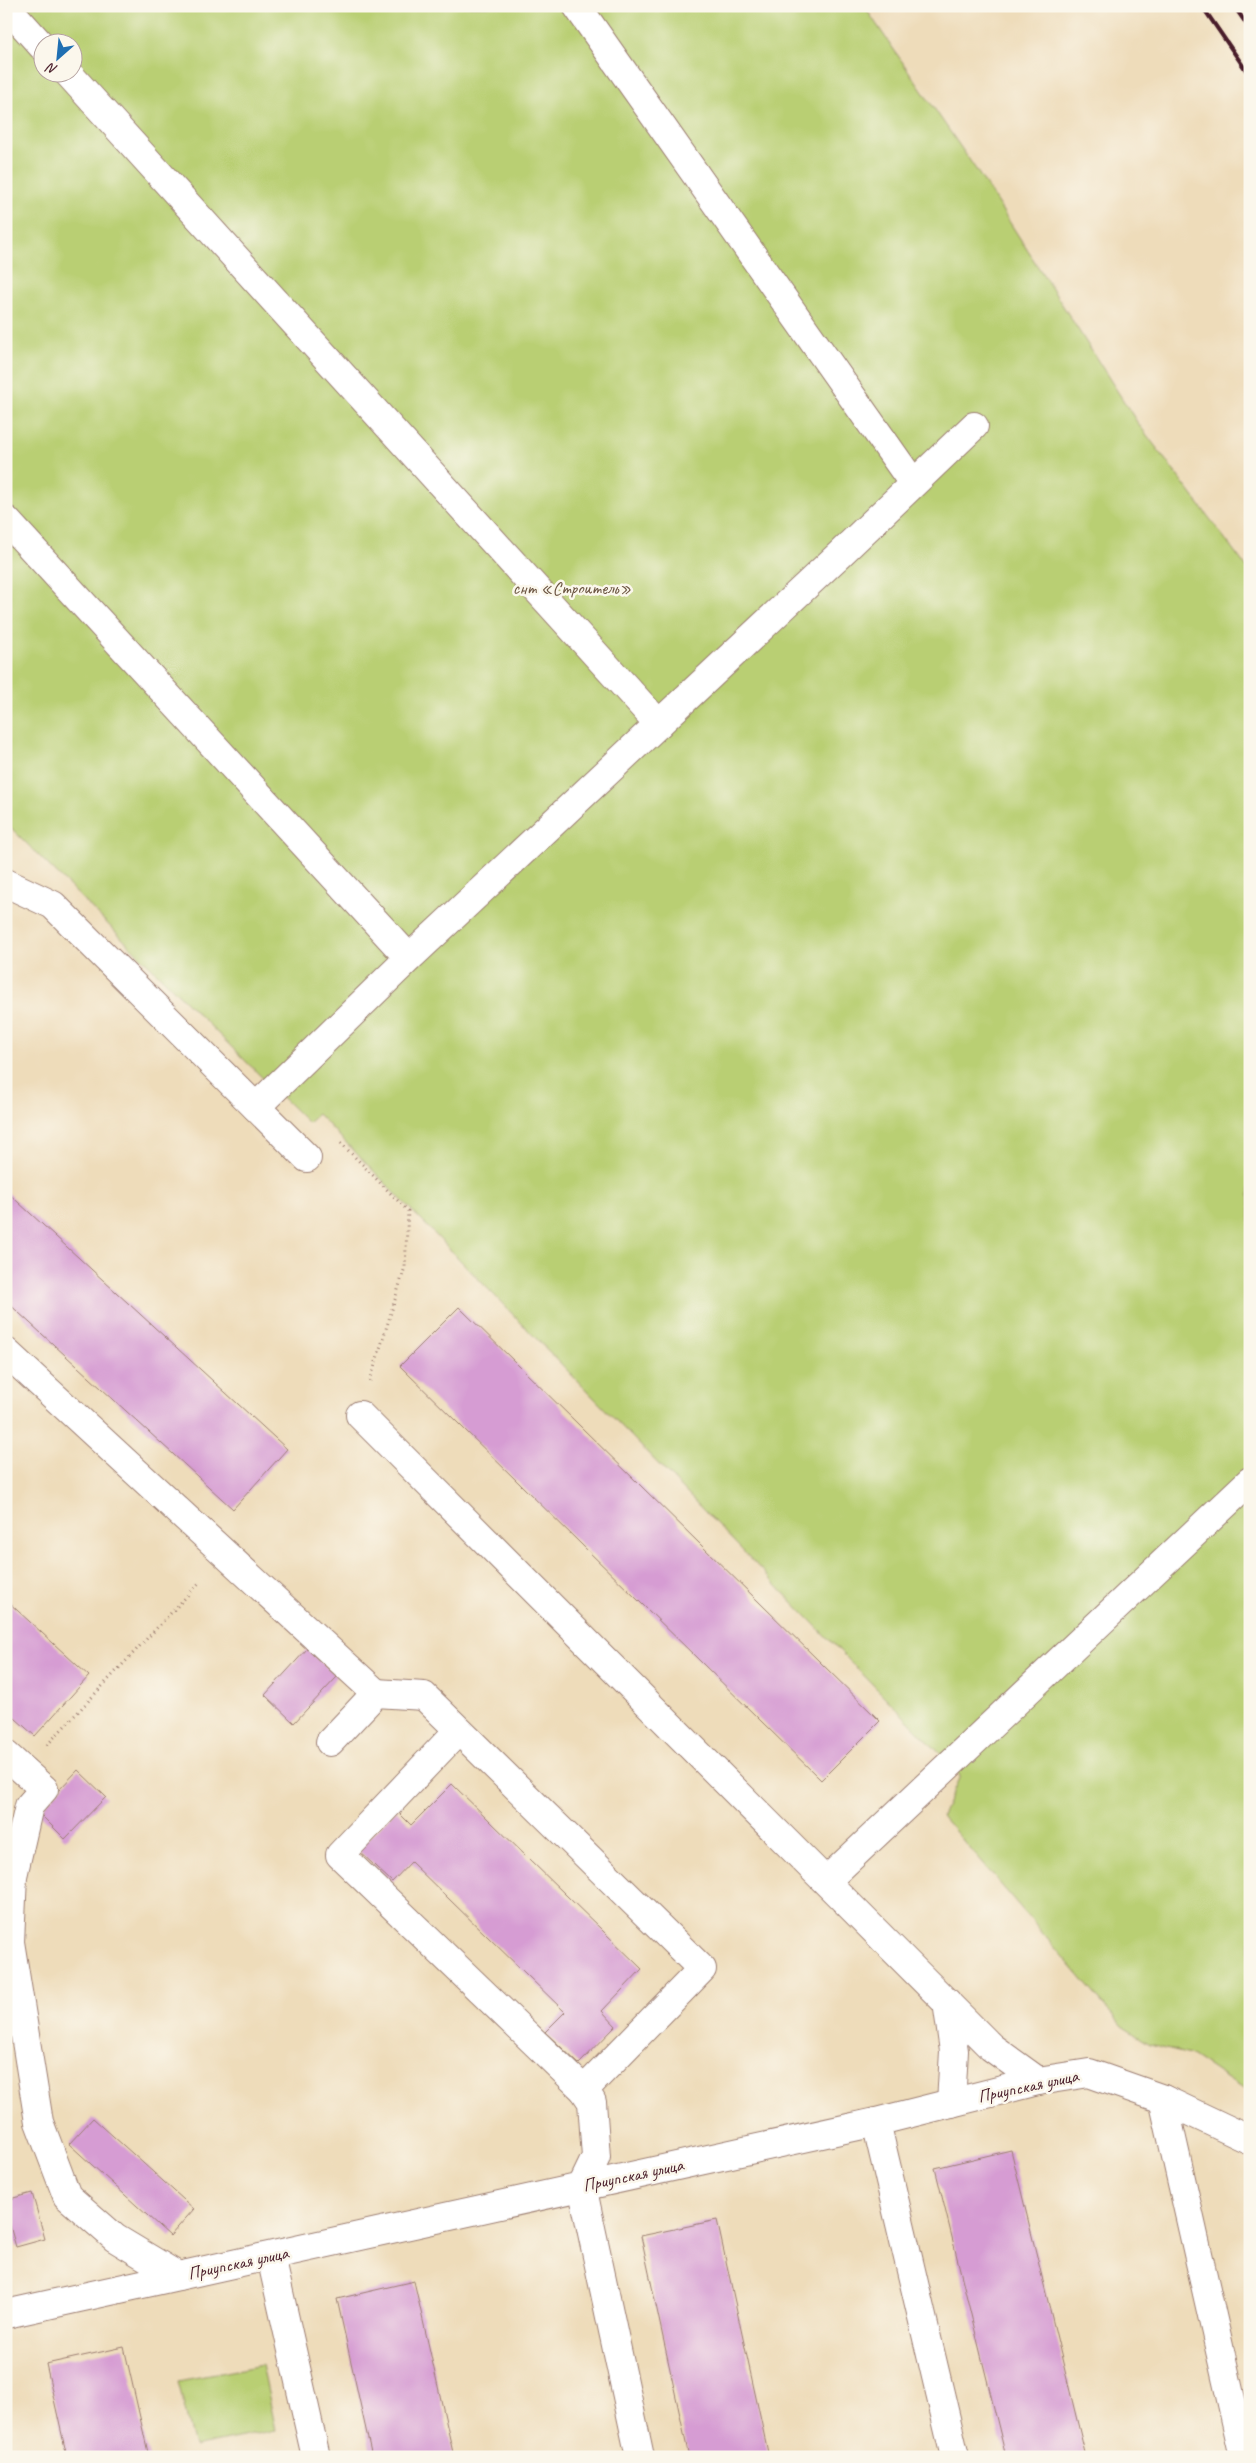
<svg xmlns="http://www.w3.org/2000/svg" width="1256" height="2463" font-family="Caveat,sans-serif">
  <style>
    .green { fill: #b9cf73; stroke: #82774f; fill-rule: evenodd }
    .building { fill: #d69cd3 }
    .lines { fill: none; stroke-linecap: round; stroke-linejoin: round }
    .minor-casing { stroke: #9c7e72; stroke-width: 30 }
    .path { stroke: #9c7e72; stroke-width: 3; stroke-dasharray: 1 4; stroke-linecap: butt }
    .minor { stroke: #fff; stroke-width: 28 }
    .rail { stroke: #4a1f2b; stroke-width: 4 }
    .labels { text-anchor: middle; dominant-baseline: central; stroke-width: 5; stroke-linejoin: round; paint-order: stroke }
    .park-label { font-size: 18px; fill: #6b5441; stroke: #fbf7ec }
    .street-label { font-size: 18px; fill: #4a1f2b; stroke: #fbf7ec }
  </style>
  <rect width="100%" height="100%" fill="#fbf7ec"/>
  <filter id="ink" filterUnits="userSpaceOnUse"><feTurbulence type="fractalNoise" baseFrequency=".02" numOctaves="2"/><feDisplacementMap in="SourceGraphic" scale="10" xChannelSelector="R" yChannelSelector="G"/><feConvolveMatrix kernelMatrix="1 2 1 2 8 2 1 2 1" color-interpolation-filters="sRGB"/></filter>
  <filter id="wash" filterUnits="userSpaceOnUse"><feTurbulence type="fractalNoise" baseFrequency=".0096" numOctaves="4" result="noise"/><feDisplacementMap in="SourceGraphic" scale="20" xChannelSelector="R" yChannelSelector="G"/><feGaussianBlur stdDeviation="1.12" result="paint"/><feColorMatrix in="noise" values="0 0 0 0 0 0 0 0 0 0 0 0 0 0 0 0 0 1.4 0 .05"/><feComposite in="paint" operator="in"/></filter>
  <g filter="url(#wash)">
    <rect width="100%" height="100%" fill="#eedcba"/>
    <g class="green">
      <path d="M 6,6 L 864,6 L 977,171 L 1137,422 L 1250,572 L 1250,2094 L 1190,2054 L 1150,2044 L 1122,2026 L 942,1816 L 960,1776 L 951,1765 L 318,1114 L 308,1123 L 6,823 ZM 42,42 L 72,42 L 72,72 L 42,72 Z"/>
      <path d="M 262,2365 L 276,2430 L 194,2447 L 178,2381 Z"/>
    </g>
    <g id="blocks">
      <g class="building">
        <path d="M 6,1191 L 287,1449 L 233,1509 L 6,1301 Z"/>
        <path d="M 459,1307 L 880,1721 L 821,1780 L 400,1366 Z"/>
        <path d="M 6,1600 L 89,1676 L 35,1736 L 6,1710 Z"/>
        <path d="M 307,1649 L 337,1677 L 294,1723 L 265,1695 Z"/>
        <path d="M 78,1770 L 106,1797 L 65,1839 L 38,1812 Z"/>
        <path d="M 452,1784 L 642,1969 L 602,2011 L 616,2026 L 579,2064 L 545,2032 L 565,2012 L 411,1862 L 392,1882 L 358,1850 L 396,1810 L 411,1825 Z"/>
        <path d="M 93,2118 L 194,2209 L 170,2236 L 69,2144 Z"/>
        <path d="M 1011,2150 L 1086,2457 L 1006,2457 L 935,2168 Z"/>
        <path d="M 32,2193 L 45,2239 L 16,2247 L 6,2212 L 6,2200 Z"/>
        <path d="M 717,2220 L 769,2457 L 689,2457 L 641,2236 Z"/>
        <path d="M 414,2281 L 454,2457 L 372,2457 L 337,2299 Z"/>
        <path d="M 124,2347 L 149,2457 L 67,2457 L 46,2364 Z"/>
      </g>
    </g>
  </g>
  <g filter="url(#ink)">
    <use href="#blocks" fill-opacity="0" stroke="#9c7e72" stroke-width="1"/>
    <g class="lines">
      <g class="minor-casing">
        <g id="minor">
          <path d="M 6,6 L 42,46"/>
          <path d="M 577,6 L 913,483"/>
          <path d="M 67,72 L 659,724"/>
          <path d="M 6,520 L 409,958"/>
          <path d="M 6,883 L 53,905 L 307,1158"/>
          <path d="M 256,1107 L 409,958 L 840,554 L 974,426"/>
          <path d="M 6,1352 L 376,1693"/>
          <path d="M 360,1415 L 991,2047 L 1038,2081"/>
          <path d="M 458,1731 L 340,1855 L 584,2090"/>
          <path d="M 330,1742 L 376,1693 L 424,1696 L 702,1969 L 584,2090 L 592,2102 L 596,2157 L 582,2186 L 640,2457"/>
          <path d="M 6,1755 L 44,1789 L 29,1806 L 13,1876 L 10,1942 L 39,2122 L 67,2196 L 115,2238 L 178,2276"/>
          <path d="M 826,1881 L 1250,1481"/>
          <path d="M 947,2002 L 954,2051 L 951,2103"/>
          <path d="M 1163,2099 L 1244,2457"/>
          <path d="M 876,2122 L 955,2457"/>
          <path d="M 271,2257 L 316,2457"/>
          <path d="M 6,2314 L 876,2122 L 1038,2081 L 1089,2073 L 1163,2099 L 1250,2140"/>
        </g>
      </g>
      <g class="path">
        <path d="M 341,1143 L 408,1211 L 405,1267 L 370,1381"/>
        <path d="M 47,1745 L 200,1582"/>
      </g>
      <use href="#minor" class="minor"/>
      <g class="rail">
        <path d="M 1202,6 L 1250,76"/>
        <path d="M 1234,6 L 1250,29"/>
      </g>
    </g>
  </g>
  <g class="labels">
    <g class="park-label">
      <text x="572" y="588">снт «Строитель»</text>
    </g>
    <g class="street-label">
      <text transform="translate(1028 2086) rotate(-12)">Приупская улица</text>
      <text transform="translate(633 2175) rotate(-12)">Приупская улица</text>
      <text transform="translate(238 2263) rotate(-12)">Приупская улица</text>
    </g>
  </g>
  <rect width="1256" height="2463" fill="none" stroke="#fbf7ec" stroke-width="25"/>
  <g transform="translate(58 58) rotate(207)"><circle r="24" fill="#fbf7ec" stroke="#b4a19f"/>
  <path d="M0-4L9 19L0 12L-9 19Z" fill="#1f6fb2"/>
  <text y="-8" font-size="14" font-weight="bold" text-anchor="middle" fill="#4a1f2b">N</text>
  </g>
</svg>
